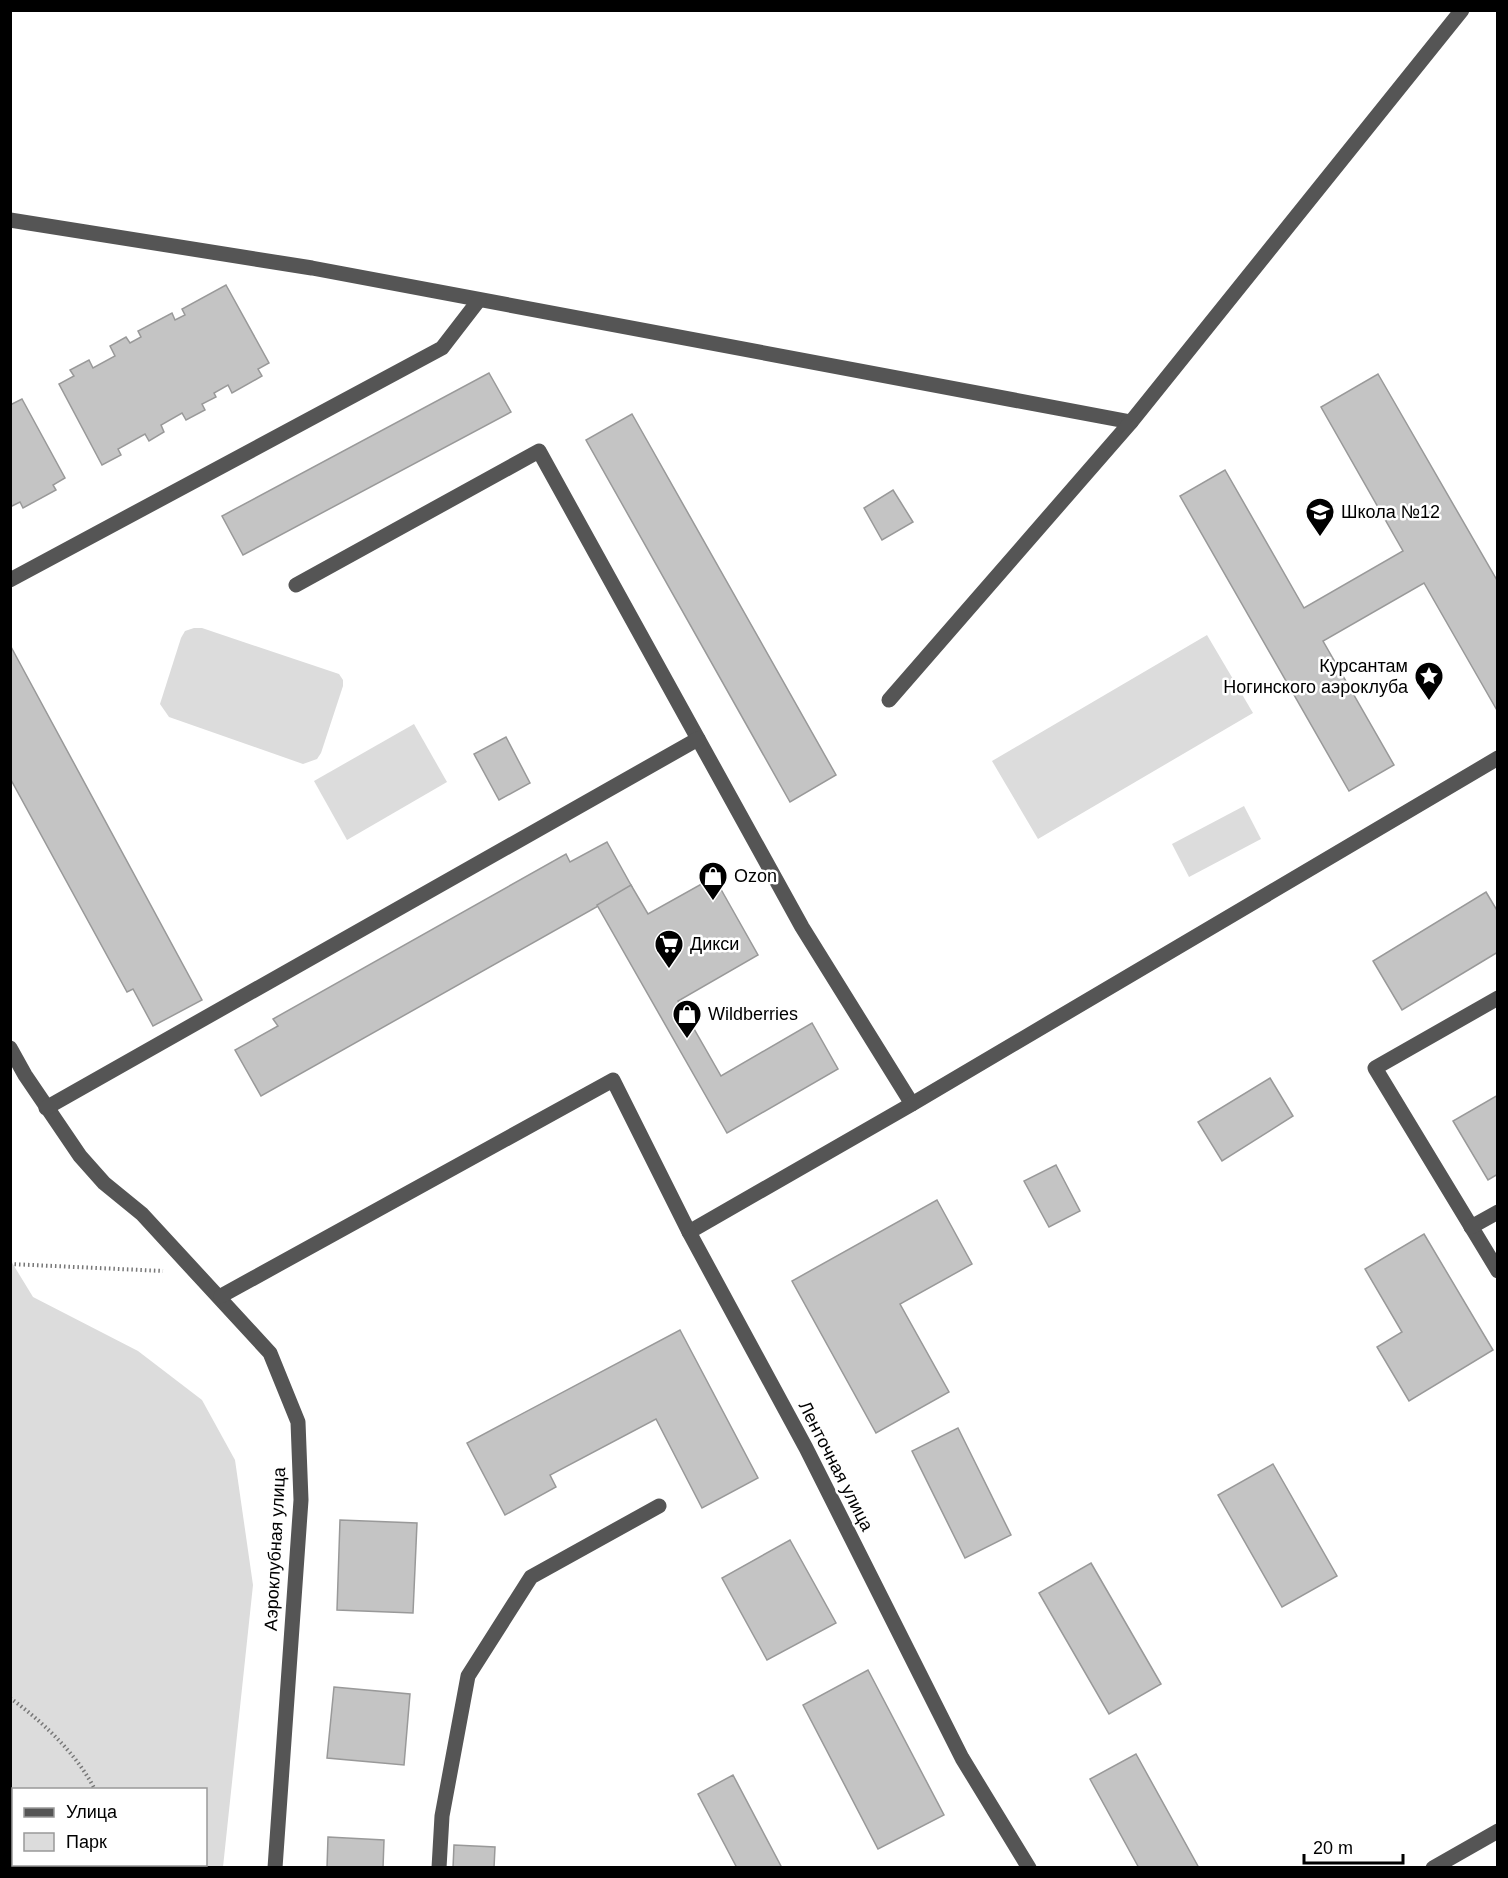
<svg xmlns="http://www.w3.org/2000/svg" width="1508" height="1878" font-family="Arial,sans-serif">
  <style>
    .green { fill: #dcdcdc; fill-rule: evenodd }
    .building { fill: #c4c4c4; stroke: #999; stroke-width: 1.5 }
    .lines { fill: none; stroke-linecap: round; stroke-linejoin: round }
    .path { stroke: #777; stroke-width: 4; stroke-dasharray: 1.5 3; stroke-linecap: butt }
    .minor { stroke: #555; stroke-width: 15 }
    .labels { text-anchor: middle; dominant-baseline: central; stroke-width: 5; stroke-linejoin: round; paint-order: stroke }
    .poi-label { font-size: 18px; fill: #000; stroke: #fff; text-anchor: start }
    .street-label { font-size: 18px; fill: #000; stroke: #fff }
  </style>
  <rect width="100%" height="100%" fill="#fff"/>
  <g class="green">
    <path d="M 194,628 L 202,628 L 339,674 L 343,680 L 343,686 L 321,753 L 317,759 L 303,764 L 169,717 L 160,704 L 181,638 L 185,631 Z"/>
    <path d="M 1207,635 L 1253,713 L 1038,839 L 992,761 Z"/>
    <path d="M 414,724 L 447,782 L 347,840 L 314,781 Z"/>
    <path d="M 1244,806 L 1261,839 L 1189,877 L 1172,844 Z"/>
    <path d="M 11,1261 L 33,1297 L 138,1351 L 202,1400 L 235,1460 L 253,1585 L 223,1867 L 11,1867 ZM 14,1790 L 206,1790 L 206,1864 L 14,1864 Z"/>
  </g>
  <g class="building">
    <path d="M 226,285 L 269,363 L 258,369 L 262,376 L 232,393 L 228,385 L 214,393 L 216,397 L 202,404 L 205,410 L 186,420 L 182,413 L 161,425 L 164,432 L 149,441 L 145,434 L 118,449 L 121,455 L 102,465 L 59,384 L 74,376 L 70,370 L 89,360 L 93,368 L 115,356 L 110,346 L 126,337 L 130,343 L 141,337 L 138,331 L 172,313 L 175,320 L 185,315 L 182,309 Z"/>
    <path d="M 489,373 L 511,412 L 243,555 L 222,516 Z"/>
    <path d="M 1378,374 L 1498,582 L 1498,712 L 1424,583 L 1323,641 L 1394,765 L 1349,791 L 1180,496 L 1225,470 L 1304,608 L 1403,551 L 1321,407 Z"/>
    <path d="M 22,399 L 65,478 L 53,485 L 56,490 L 23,508 L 20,502 L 10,507 L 10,405 Z"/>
    <path d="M 632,414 L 836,775 L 790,802 L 586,440 Z"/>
    <path d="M 893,490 L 913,522 L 882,540 L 864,508 Z"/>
    <path d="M 10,645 L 202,1000 L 153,1026 L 133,989 L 127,992 L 10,778 Z"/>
    <path d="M 506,737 L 530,783 L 499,800 L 474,754 Z"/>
    <path d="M 607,842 L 632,887 L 261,1096 L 235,1050 L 278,1026 L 273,1019 L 566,854 L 570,862 Z"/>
    <path d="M 714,877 L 758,955 L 678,1001 L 721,1076 L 812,1023 L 838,1069 L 727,1133 L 597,905 L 631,885 L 648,914 Z"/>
    <path d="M 1486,892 L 1498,912 L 1498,952 L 1402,1010 L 1373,961 Z"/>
    <path d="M 1270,1078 L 1293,1116 L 1222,1161 L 1198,1122 Z"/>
    <path d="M 1498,1095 L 1498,1174 L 1488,1180 L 1453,1121 Z"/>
    <path d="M 1056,1165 L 1080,1211 L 1049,1227 L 1024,1181 Z"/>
    <path d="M 937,1200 L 972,1264 L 900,1304 L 949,1392 L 876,1433 L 792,1281 Z"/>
    <path d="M 1424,1234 L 1493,1350 L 1409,1401 L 1377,1347 L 1402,1332 L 1365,1269 Z"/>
    <path d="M 680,1330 L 758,1478 L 702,1508 L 656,1419 L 550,1475 L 556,1487 L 505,1515 L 467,1443 Z"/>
    <path d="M 958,1428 L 1011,1535 L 965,1558 L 912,1451 Z"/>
    <path d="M 1273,1464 L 1337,1576 L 1282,1607 L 1218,1495 Z"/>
    <path d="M 340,1520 L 417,1523 L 413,1613 L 337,1610 Z"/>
    <path d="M 790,1540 L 836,1623 L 767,1660 L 722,1578 Z"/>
    <path d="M 1091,1563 L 1161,1684 L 1109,1714 L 1039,1593 Z"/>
    <path d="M 868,1670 L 944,1815 L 878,1849 L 803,1705 Z"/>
    <path d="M 334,1687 L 410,1694 L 404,1765 L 327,1758 Z"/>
    <path d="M 1136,1754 L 1199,1868 L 1139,1868 L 1090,1779 Z"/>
    <path d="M 733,1775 L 782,1868 L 737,1868 L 698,1794 Z"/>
    <path d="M 328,1837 L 384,1840 L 383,1868 L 327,1868 Z"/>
    <path d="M 454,1845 L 495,1847 L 494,1868 L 453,1868 Z"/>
  </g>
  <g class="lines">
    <g class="path">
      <path d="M 10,1264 L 163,1271"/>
      <path d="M 10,1698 C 41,1720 78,1755 95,1790"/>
      <path d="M 131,1864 L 132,1868"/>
    </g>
    <g class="minor">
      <path d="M 10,220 L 312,268 L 1131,422"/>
      <path d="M 10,580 L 442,348 L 479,300"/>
      <path d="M 296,585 L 539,451 L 802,927 L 912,1104"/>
      <path d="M 889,700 L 1131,422 L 1462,10"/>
      <path d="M 1498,998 L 1375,1068 L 1498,1271"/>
      <path d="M 10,1048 L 25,1075 L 80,1156 L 104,1183 L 142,1214 L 270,1353 L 298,1422 L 301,1500 L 275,1868"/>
      <path d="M 46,1108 L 698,739"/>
      <path d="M 1471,1227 L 1498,1212"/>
      <path d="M 689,1232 L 912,1104 L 1498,758"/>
      <path d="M 221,1296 L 613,1080 L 689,1232 L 806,1448 L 962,1758 L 1029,1868"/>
      <path d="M 439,1868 L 442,1816 L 468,1676 L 531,1577 L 659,1506"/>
      <path d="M 1433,1868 L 1498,1831"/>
    </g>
  </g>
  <defs>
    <g id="school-pin" transform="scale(1.5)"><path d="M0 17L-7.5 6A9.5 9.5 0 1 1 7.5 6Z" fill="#000" stroke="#fff"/><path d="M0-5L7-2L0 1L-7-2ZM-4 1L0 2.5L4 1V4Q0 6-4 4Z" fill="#fff"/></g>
    <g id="sight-pin" transform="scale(1.5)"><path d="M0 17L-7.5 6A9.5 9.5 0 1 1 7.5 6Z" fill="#000" stroke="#fff"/><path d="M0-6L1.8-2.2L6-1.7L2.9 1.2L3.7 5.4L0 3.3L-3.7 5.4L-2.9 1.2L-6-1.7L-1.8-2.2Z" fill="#fff"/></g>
    <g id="shop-pin" transform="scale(1.5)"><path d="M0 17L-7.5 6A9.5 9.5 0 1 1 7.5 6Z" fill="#000" stroke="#fff"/><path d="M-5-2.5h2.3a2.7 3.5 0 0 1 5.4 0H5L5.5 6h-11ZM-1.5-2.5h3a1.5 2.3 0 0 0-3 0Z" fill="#fff"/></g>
    <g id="supermarket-pin" transform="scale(1.5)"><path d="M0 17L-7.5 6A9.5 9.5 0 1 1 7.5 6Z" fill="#000" stroke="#fff"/><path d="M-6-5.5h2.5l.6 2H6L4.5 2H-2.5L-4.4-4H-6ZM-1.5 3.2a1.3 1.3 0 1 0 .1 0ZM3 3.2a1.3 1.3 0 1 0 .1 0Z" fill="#fff"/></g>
  </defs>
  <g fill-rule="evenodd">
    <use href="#school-pin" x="1320" y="512"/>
    <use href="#sight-pin" x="1429" y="676"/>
    <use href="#shop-pin" x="713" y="876"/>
    <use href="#supermarket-pin" x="669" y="944"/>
    <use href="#shop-pin" x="687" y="1014"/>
  </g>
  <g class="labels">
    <g class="poi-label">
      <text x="1341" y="512">Школа №12</text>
      <text x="1408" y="666" text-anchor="end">Курсантам<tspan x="1408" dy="21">Ногинского аэроклуба</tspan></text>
      <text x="734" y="876">Ozon</text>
      <text x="690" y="944">Дикси</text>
      <text x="708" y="1014">Wildberries</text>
    </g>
    <g class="street-label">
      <text transform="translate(836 1466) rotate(63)">Ленточная улица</text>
      <text transform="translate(275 1549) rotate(-87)">Аэроклубная улица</text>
    </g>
  </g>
  <rect width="1508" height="1878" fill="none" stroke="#000000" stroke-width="24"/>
  <rect x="12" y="1788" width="195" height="78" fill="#ffffff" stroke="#999999" stroke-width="1.5"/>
  <rect x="24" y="1808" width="30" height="9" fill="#555555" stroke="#999999" stroke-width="1.5"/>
  <text x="66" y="1818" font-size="18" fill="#000000">Улица</text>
  <rect x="24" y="1833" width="30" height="18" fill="#dcdcdc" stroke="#999999" stroke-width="1.5"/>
  <text x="66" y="1848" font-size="18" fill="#000000">Парк</text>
  <path d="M1304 1854v9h99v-9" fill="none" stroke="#000000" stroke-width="3"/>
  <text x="1313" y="1854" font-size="18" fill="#000000" stroke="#ffffff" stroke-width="4.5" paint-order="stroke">20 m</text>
</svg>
